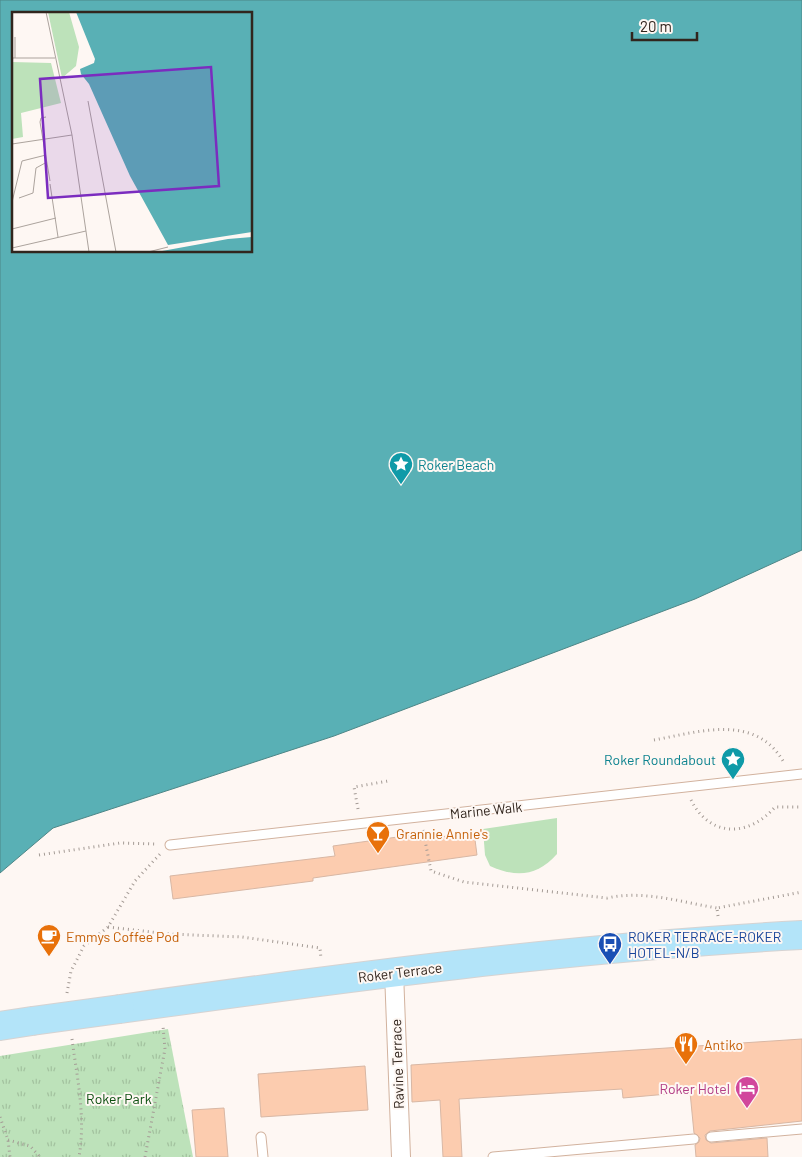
<svg xmlns="http://www.w3.org/2000/svg" width="802" height="1157" font-family="Barlow,sans-serif">
  <style>
    .grass { fill: #bde2ba }
    .park { fill: url(#park-tufts) }
    .water { fill: #59b0b5; stroke: #4d8687; fill-rule: evenodd }
    .building { fill: #fcccaf; stroke: #d8b7a4 }
    .lines { fill: none; stroke-linecap: round; stroke-linejoin: round }
    .service-casing { stroke: #d2b29e; stroke-width: 11 }
    .minor-casing { stroke: #d2b29e; stroke-width: 20 }
    .primary-casing { stroke: #d6d3d2; stroke-width: 30 }
    .path { stroke: #a49b95; stroke-width: 3; stroke-dasharray: 1 4; stroke-linecap: butt }
    .service { stroke: #fff; stroke-width: 9 }
    .minor { stroke: #fff; stroke-width: 18 }
    .primary { stroke: #b3e4f9; stroke-width: 28 }
    .primary-bridge-casing { stroke: #d6d3d2; stroke-width: 30; stroke-linecap: butt }
    .primary-bridge { stroke: #b3e4f9; stroke-width: 28 }
    .labels { text-anchor: middle; dominant-baseline: central; stroke-width: 4; stroke-linejoin: round; paint-order: stroke }
    .culture-label { font-size: 14px; fill: #0d838f; stroke: #fef7f3; text-anchor: start }
    .street-label { font-size: 14px; fill: #31251d; stroke: #fef7f3 }
    .food-label { font-size: 14px; fill: #c56008; stroke: #fef7f3; text-anchor: start }
    .transit-label { font-size: 14px; fill: #164399; stroke: #fef7f3; text-anchor: start }
    .hotel-label { font-size: 14px; fill: #b23c85; stroke: #fef7f3; text-anchor: end }
    .park-label { font-size: 14px; fill: #0b4f0f; stroke: #fef7f3 }
    .inset-road { fill: none; stroke: #aca39d; stroke-width: 1 }
    .view { fill: #7b2cbf; fill-opacity: 0.15; stroke: #7b2cbf; stroke-width: 2.5 }
    .inset-edge { fill: none; stroke: #31251d; stroke-width: 2.5 }
  </style>
  <defs>
    <pattern id="park-tufts" width="24" height="20" patternUnits="userSpaceOnUse" patternTransform="scale(1.25)"><rect width="24" height="20" fill="#bde2ba"/><path d="M3 7l-1-3M5 7V3M7 7l1-3M15 17l-1-3M17 17v-4M19 17l1-3" fill="none" stroke="#a3c29f"/></pattern>
  </defs>
  <rect width="100%" height="100%" fill="#fef7f3"/>
  <path class="grass" d="M 557,818 L 557,854 C 537,876 517,878 490,866 L 485,855 L 483,829 Z"/>
  <path class="park" d="M 168,1029 L 193,1157 L 0,1157 L 0,1056 Z"/>
  <path class="water" d="M 0,0 L 802,0 L 802,550 L 695,599 L 334,736 L 53,828 L 0,873 ZM 14,14 L 251,14 L 251,251 L 14,251 Z"/>
  <g class="building">
    <path d="M 474,832 L 477,855 L 313,878 L 313,881 L 173,899 L 170,876 L 335,856 L 333,846 L 419,834 L 420,840 Z"/>
    <path d="M 802,1039 L 802,1121 L 710,1131 L 705,1135 L 706,1140 L 711,1143 L 767,1138 L 768,1157 L 696,1157 L 695,1145 L 699,1142 L 700,1138 L 694,1133 L 690,1092 L 623,1098 L 622,1089 L 459,1099 L 462,1157 L 443,1157 L 440,1100 L 412,1102 L 411,1065 Z"/>
    <path d="M 365,1066 L 368,1110 L 261,1117 L 258,1074 Z"/>
    <path d="M 224,1108 L 228,1157 L 196,1157 L 192,1110 Z"/>
  </g>
  <g class="lines">
    <g class="service-casing">
      <g id="service">
        <path d="M 170,845 L 802,774"/>
        <path d="M 261,1137 L 263,1157"/>
        <path d="M 711,1137 L 802,1129"/>
        <path d="M 493,1157 L 694,1139"/>
      </g>
    </g>
    <g class="minor-casing">
      <path id="minor" d="M 394,972 L 401,1157"/>
    </g>
    <g class="primary-casing">
      <g id="primary">
        <path d="M 120,1009 C 347,977 574,947 802,935"/>
        <path d="M 0,1026 L 32,1021"/>
      </g>
    </g>
    <g class="path">
      <path d="M 654,740 C 698,732 755,713 783,761"/>
      <path d="M 691,800 C 710,838 749,837 775,807 L 802,807"/>
      <path d="M 358,809 L 354,787 L 388,781"/>
      <path d="M 423,830 L 431,871 L 464,882 L 607,898 C 644,890 681,902 717,908"/>
      <path d="M 39,855 L 120,843 L 157,844"/>
      <path d="M 718,916 L 717,908 L 802,892"/>
      <path d="M 108,927 L 169,934 L 242,937 L 320,948 L 321,959"/>
      <path d="M 67,993 L 71,971 L 84,946 L 108,927 L 135,881 L 160,854"/>
      <path d="M 72,1039 C 77,1078 86,1117 79,1157"/>
      <path d="M 0,1117 L 8,1140 L 10,1157"/>
      <path d="M 8,1140 L 30,1146 L 40,1157"/>
      <path d="M 145,1157 L 165,1049 L 163,1026"/>
    </g>
    <use href="#service" class="service"/>
    <use href="#minor" class="minor"/>
    <use href="#primary" class="primary"/>
    <g class="primary-bridge-casing">
      <path id="primary-bridge" d="M 32,1021 L 120,1009"/>
    </g>
    <use href="#primary-bridge" class="primary-bridge"/>
  </g>
  <defs>
    <g id="sight-pin" transform="scale(1.25)"><path d="M0 17L-7.5 6A9.5 9.5 0 1 1 7.5 6Z" fill="#0f9aa8" stroke="#fef7f3"/><path d="M0-6L1.8-2.2L6-1.7L2.9 1.2L3.7 5.4L0 3.3L-3.7 5.4L-2.9 1.2L-6-1.7L-1.8-2.2Z" fill="#fff"/></g>
    <g id="bar-pin" transform="scale(1.25)"><path d="M0 17L-7.5 6A9.5 9.5 0 1 1 7.5 6Z" fill="#e8710a" stroke="#fef7f3"/><path d="M-6-5H6L.8 .8V4.5H3.5V6h-7V4.5H-.8V.8Z" fill="#fff"/></g>
    <g id="cafe-pin" transform="scale(1.25)"><path d="M0 17L-7.5 6A9.5 9.5 0 1 1 7.5 6Z" fill="#e8710a" stroke="#fef7f3"/><path d="M-5.5-4.5H6V0H3Q3 3.5 0 3.5H-2.5Q-5.5 3.5-5.5 0ZM3-3.2v2h1.7v-2ZM-6 4.5H4V6H-6Z" fill="#fff"/></g>
    <g id="bus-pin" transform="scale(1.25)"><path d="M0 17L-7.5 6A9.5 9.5 0 1 1 7.5 6Z" fill="#1a4fb4" stroke="#fef7f3"/><path d="M-5-6H5V4H4V6H2V4H-2V6H-4V4H-5ZM-3.5-4V0h7V-4ZM-3.5 1.2v1.5H-2V1.2ZM2 1.2v1.5H3.5V1.2Z" fill="#fff"/></g>
    <g id="restaurant-pin" transform="scale(1.25)"><path d="M0 17L-7.5 6A9.5 9.5 0 1 1 7.5 6Z" fill="#e8710a" stroke="#fef7f3"/><path d="M-5-6h1v4h1v-4h1v4h1v-4h1v5L-1.5 .5V6h-2V.5L-5-1ZM5-6V6H3V1.5H1.5Q1.5-4 5-6Z" fill="#fff"/></g>
    <g id="hotel-pin" transform="scale(1.25)"><path d="M0 17L-7.5 6A9.5 9.5 0 1 1 7.5 6Z" fill="#d1479c" stroke="#fef7f3"/><path d="M-6-4.5h1.5V1H6V5H4.5V3h-9V5H-6ZM-4 0a1.8 1.8 0 1 1 3.6 0ZM.5 0V-2.5h3Q6-2.5 6 0Z" fill="#fff"/></g>
  </defs>
  <g fill-rule="evenodd">
    <use href="#sight-pin" x="401" y="464"/>
    <use href="#sight-pin" x="733" y="759"/>
    <use href="#bar-pin" x="378" y="833"/>
    <use href="#cafe-pin" x="49" y="936"/>
    <use href="#bus-pin" x="610" y="944"/>
    <use href="#restaurant-pin" x="686" y="1044"/>
    <use href="#hotel-pin" x="747" y="1088"/>
  </g>
  <g class="labels">
    <g class="culture-label">
      <text x="418" y="464">Roker Beach</text>
      <text x="716" y="759" text-anchor="end">Roker Roundabout</text>
    </g>
    <g class="street-label">
      <text transform="translate(486 810) rotate(-6)">Marine Walk</text>
      <text transform="translate(400 972) rotate(-7)">Roker Terrace</text>
      <text transform="translate(397 1064) rotate(-92)">Ravine Terrace</text>
    </g>
    <g class="food-label">
      <text x="396" y="833">Grannie Annie's</text>
      <text x="66" y="936">Emmys Coffee Pod</text>
      <text x="704" y="1044">Antiko</text>
    </g>
    <g class="transit-label">
      <text x="628" y="936">ROKER TERRACE-ROKER<tspan x="628" dy="16">HOTEL-N/B</tspan></text>
    </g>
    <g class="hotel-label">
      <text x="730" y="1088">Roker Hotel</text>
    </g>
    <g class="park-label">
      <text x="119" y="1098">Roker Park</text>
    </g>
  </g>
  <g transform="translate(12 12)">
    <rect width="240" height="240" fill="#fef7f3"/>
    <path d="M 36,0 L 57,0 L 67,35 L 64,54 L 50,66 ZM 0,50 L 39,51 L 49,91 L 9,101 L 11,125 L 0,127 Z" fill="#bde2ba"/>
    <path d="M 64,0 L 240,0 L 240,220 L 156,233 L 118,164 L 77,72 L 69,62 L 68,57 L 82,51 L 83,47 ZM 240,225 L 240,240 L 150,239 L 216,227 Z" fill="#59b0b5"/>
    <path class="inset-road" d="M 34,0 L 60,123 L 77,240M 3,25 L 3,46M 0,46 L 43,46M 76,89 L 104,240M 34,105 L 29,106 L 28,110 L 38,169M 0,132 L 60,123M 38,172 L 46,225M 7,186 L 21,181 L 24,156 L 35,150M 0,190 L 10,149 L 34,143M 0,217 L 44,206M 0,236 L 74,219M 136,240 L 156,235"/>
    <path class="view" d="M 199,55 L 207,174 L 36,186 L 28,67 Z"/>
    <rect width="240" height="240" class="inset-edge"/>
  </g>
  <path d="M632 32v8h65v-8" fill="none" stroke="#31251d" stroke-width="2.5"/>
  <text x="640" y="32" font-size="15" fill="#31251d" stroke="#fef7f3" stroke-width="4" paint-order="stroke">20 m</text>
</svg>
